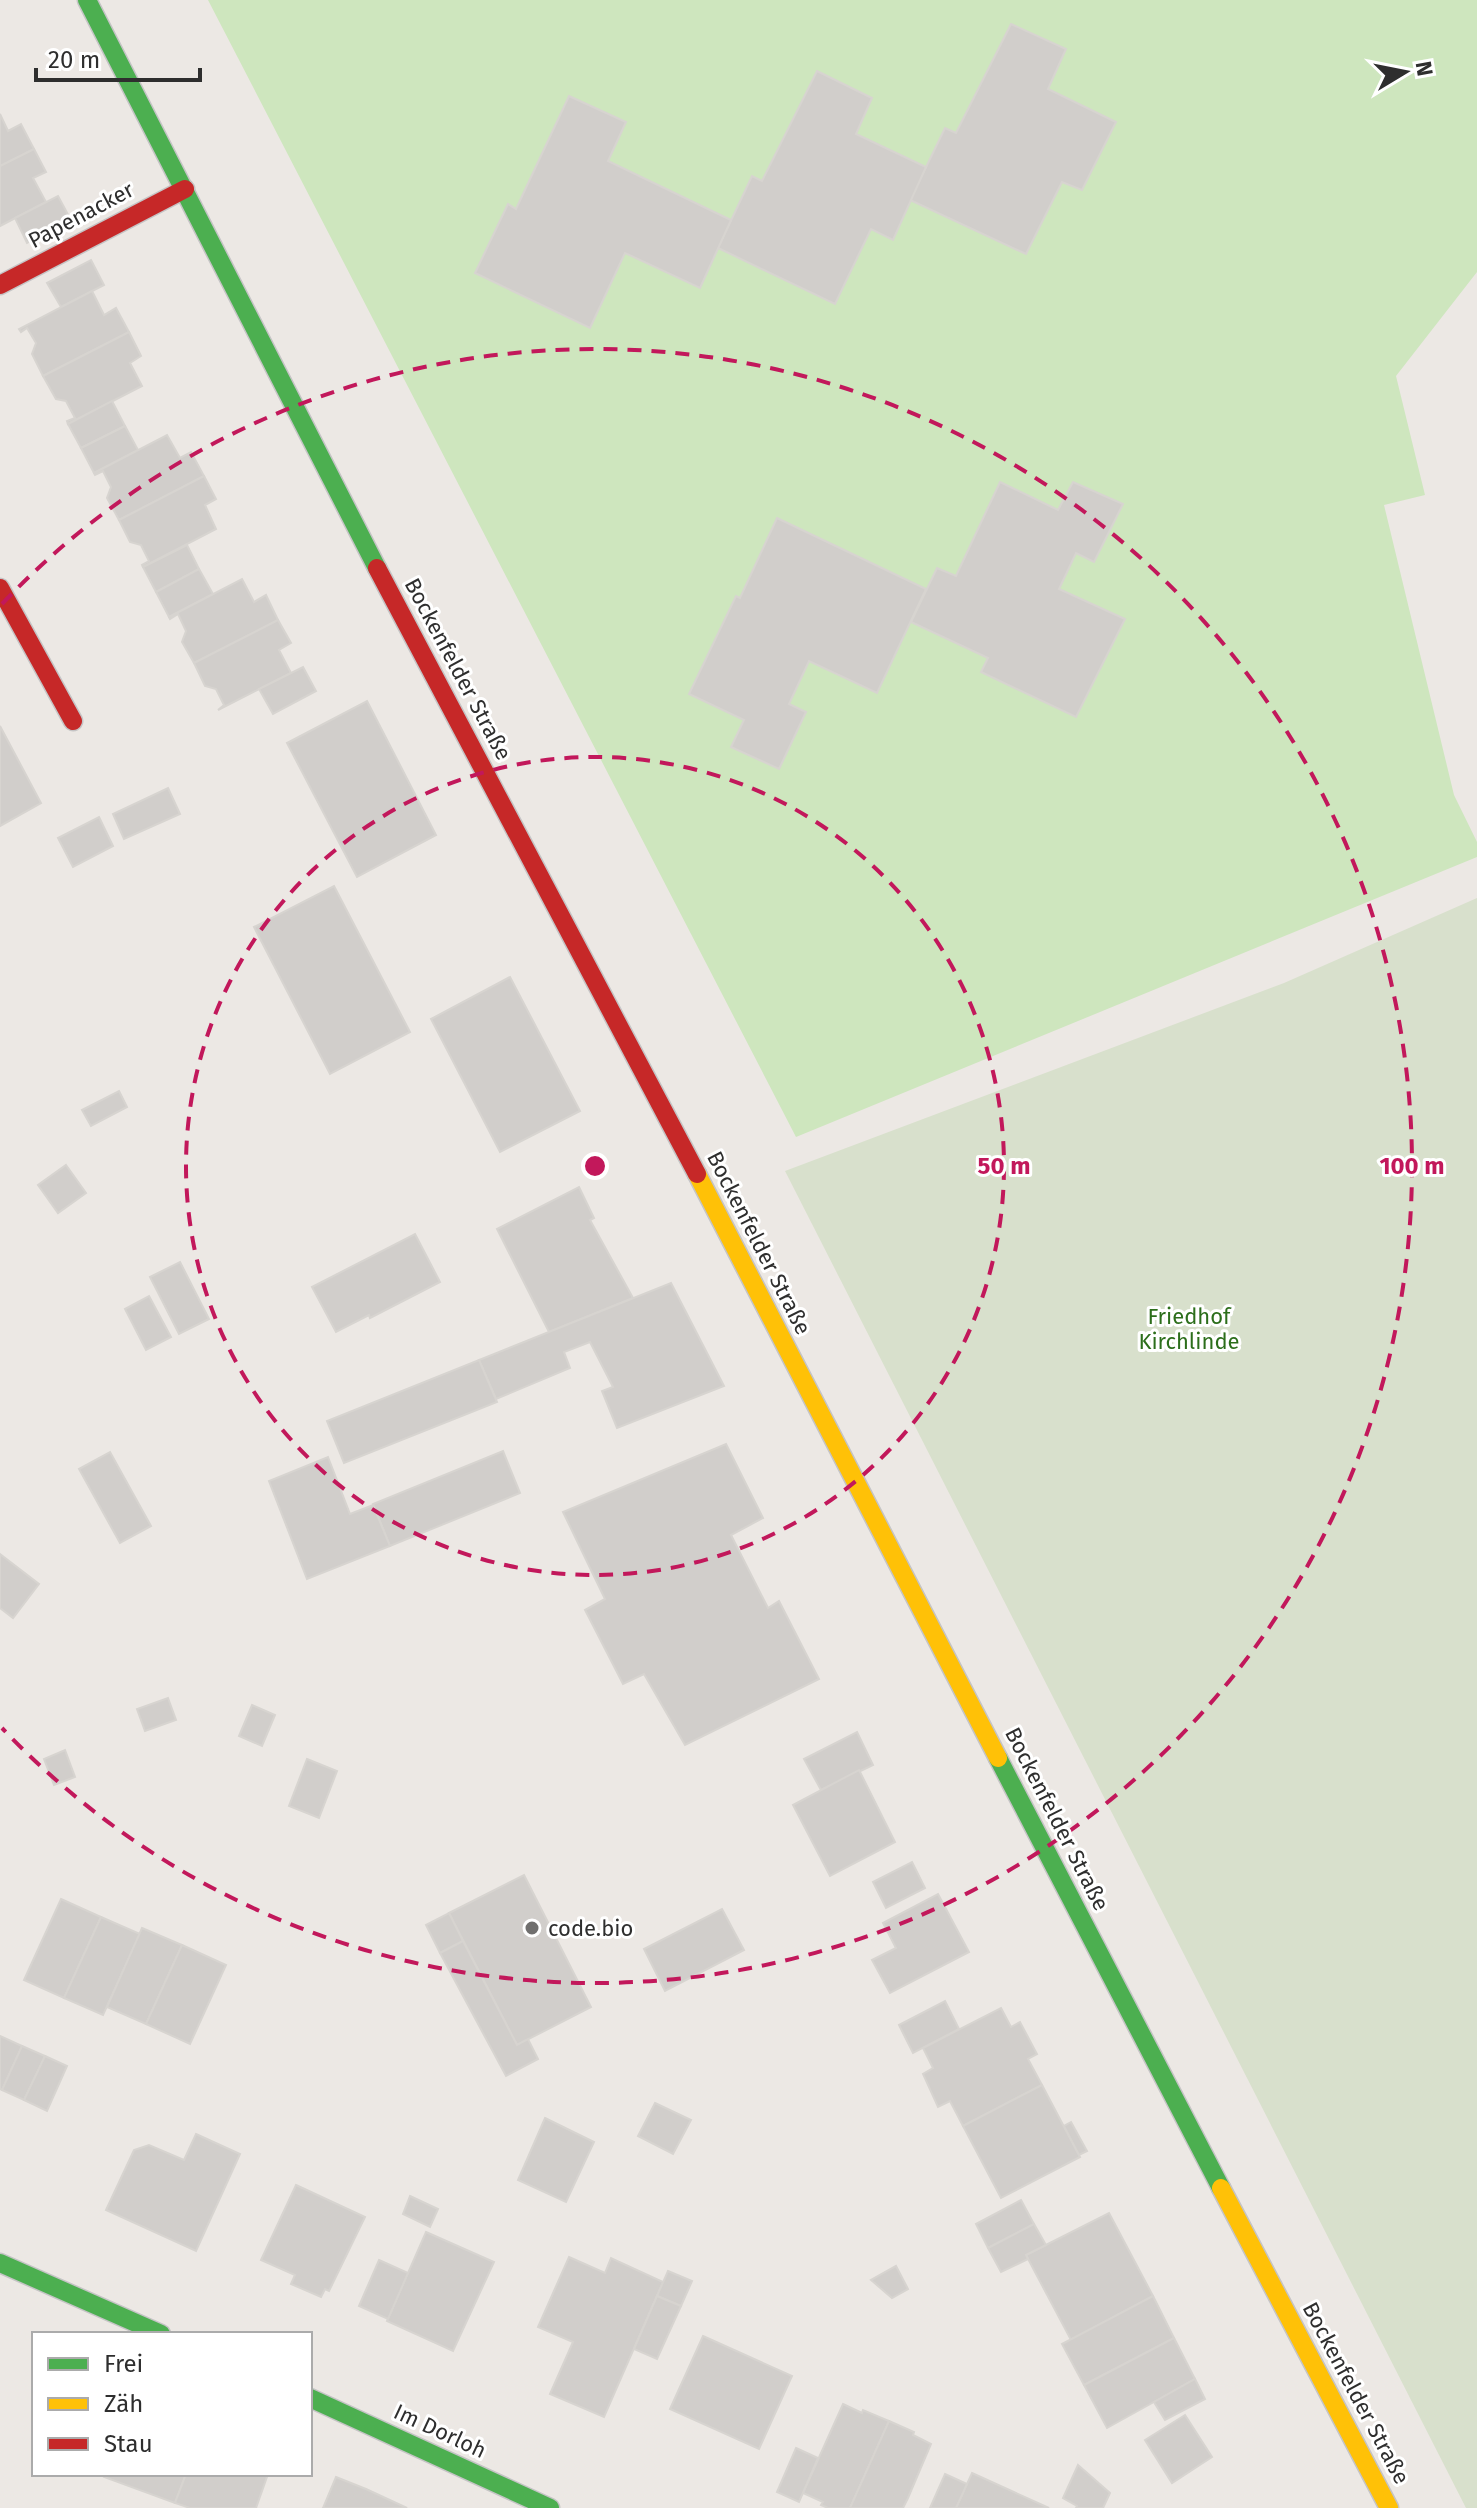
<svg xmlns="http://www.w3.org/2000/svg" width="1477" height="2508" font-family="'Fira Sans',sans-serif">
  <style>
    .green { fill: #cee6be }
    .cemetery { fill: #d8e0cc }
    .building { fill: #d1cecb; stroke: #d7d4d0; stroke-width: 2 }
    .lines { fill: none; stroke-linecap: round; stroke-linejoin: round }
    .fast-casing { stroke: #c5c4c5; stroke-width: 21 }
    .slow-casing { stroke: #c5c4c5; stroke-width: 21 }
    .jam-casing { stroke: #c5c4c5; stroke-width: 21 }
    .fast { stroke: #4caf50; stroke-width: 18 }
    .slow { stroke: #ffc107; stroke-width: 18 }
    .jam { stroke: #c62828; stroke-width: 18 }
    .ring { fill: none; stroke: #c2185b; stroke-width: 4; stroke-dasharray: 14 10 }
    .poi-dot { fill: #706f6e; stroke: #fff; stroke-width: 3 }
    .labels { text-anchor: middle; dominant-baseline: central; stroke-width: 6; stroke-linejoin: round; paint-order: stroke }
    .street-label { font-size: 22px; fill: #2e2e2e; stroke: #fff }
    .park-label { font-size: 22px; fill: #2c6e1b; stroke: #fff }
    .poi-label { font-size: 22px; fill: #2e2e2e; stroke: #fff; text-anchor: start }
    .centre { fill: #c2185b; stroke: #fff; stroke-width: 4 }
    .ring-label { font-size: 24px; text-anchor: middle; font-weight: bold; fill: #c2185b; stroke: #fff; stroke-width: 6; stroke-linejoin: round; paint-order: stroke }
  </style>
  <rect width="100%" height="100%" fill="#ece8e4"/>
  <path class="green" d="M 208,0 L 1477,0 L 1477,272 L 1396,376 L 1425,495 L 1384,505 L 1454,795 L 1477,842 L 1477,857 L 796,1137 Z"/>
  <path class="cemetery" d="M 1477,898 L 1477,2508 L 1466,2508 L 785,1171 L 1284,983 Z"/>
  <g class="building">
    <path d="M 1011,24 L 1066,49 L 1048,89 L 1116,122 L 1082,190 L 1062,182 L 1026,254 L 910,200 L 945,128 L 956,133 Z"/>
    <path d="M 817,71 L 872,98 L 856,134 L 926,167 L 893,240 L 871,229 L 835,304 L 718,248 L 752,176 L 762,181 Z"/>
    <path d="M 569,96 L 626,122 L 608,161 L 731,220 L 700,288 L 625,253 L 590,328 L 475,273 L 508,204 L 516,209 Z"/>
    <path d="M 0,114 L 8,131 L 21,124 L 34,149 L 0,166 Z"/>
    <path d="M 34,149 L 46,172 L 33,178 L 46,202 L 0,226 L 0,166 Z"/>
    <path d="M 58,196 L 71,220 L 27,243 L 15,218 Z"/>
    <path d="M 91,260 L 104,285 L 61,307 L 47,283 Z"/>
    <path d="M 92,291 L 104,315 L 116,308 L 129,332 L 43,376 L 32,354 L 36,343 L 27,328 L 21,332 L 19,329 Z"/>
    <path d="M 129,332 L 141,356 L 130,363 L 142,386 L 68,424 L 67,421 L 75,418 L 66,401 L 56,399 L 43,376 Z"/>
    <path d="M 112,401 L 125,426 L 81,448 L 68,424 Z"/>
    <path d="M 125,426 L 138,450 L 94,473 L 81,448 Z"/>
    <path d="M 167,435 L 180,458 L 191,452 L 204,476 L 119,520 L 107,498 L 111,487 L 103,471 L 95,475 L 94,473 Z"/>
    <path d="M 204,476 L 216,499 L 205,505 L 216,529 L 143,567 L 142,565 L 149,561 L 141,545 L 130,542 L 119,520 Z"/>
    <path d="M 1000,482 L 1058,510 L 1073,482 L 1123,504 L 1094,562 L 1076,553 L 1059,589 L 1125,619 L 1076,717 L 981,672 L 988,658 L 911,622 L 937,568 L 956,576 Z"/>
    <path d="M 777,518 L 926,589 L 877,693 L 809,661 L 789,704 L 806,712 L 779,769 L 731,747 L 744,720 L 689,694 L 736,596 L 740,598 Z"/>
    <path d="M 187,545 L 199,569 L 156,592 L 143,567 Z"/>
    <path d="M 199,569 L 213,594 L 169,617 L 156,592 Z"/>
    <path d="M 242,579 L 254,602 L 266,595 L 278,620 L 194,663 L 182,642 L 186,631 L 178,614 L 170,619 L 169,617 Z"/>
    <path d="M 278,620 L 291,643 L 279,650 L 291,673 L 218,710 L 224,705 L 216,689 L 205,686 L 194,663 Z"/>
    <path d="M 303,667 L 316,691 L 273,714 L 259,689 Z"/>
    <path d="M 367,701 L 436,835 L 357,877 L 287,743 Z"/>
    <path d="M 0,726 L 41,803 L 0,826 Z"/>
    <path d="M 168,788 L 180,814 L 124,839 L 113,814 Z"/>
    <path d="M 99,817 L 113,846 L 73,867 L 58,838 Z"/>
    <path d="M 334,886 L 410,1032 L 330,1074 L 254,927 Z"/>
    <path d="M 510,977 L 580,1111 L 500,1152 L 431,1019 Z"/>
    <path d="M 119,1091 L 127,1107 L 91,1126 L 82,1110 Z"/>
    <path d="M 66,1165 L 86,1193 L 58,1213 L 38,1185 Z"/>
    <path d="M 579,1187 L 594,1218 L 590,1220 L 633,1298 L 549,1332 L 497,1229 Z"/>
    <path d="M 415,1234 L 440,1282 L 370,1318 L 369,1315 L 336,1332 L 312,1287 Z"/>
    <path d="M 180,1262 L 209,1319 L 179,1334 L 150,1277 Z"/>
    <path d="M 671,1283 L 724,1386 L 617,1428 L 602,1391 L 613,1387 L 590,1342 L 564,1352 L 570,1368 L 496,1399 L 479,1360 Z"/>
    <path d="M 149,1296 L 171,1337 L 146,1350 L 125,1309 Z"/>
    <path d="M 479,1360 L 497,1402 L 344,1463 L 327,1421 Z"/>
    <path d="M 726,1444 L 763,1518 L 731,1535 L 768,1608 L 779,1601 L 819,1679 L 685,1745 L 644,1674 L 623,1684 L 585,1610 L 605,1599 L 563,1512 Z"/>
    <path d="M 503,1451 L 520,1493 L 390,1546 L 373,1504 Z"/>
    <path d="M 110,1452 L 151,1526 L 120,1543 L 79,1469 Z"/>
    <path d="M 328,1457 L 350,1514 L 373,1505 L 390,1546 L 307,1579 L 269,1481 Z"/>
    <path d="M 0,1554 L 39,1584 L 13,1618 L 0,1608 Z"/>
    <path d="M 168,1698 L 176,1720 L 145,1731 L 137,1709 Z"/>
    <path d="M 252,1705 L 275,1715 L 262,1746 L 239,1736 Z"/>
    <path d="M 857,1732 L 873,1765 L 821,1790 L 804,1759 Z"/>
    <path d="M 65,1750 L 75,1777 L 54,1785 L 44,1759 Z"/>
    <path d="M 307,1759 L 337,1771 L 319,1818 L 289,1806 Z"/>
    <path d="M 859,1770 L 895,1842 L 830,1876 L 793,1805 Z"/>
    <path d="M 912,1862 L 925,1888 L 886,1908 L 873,1882 Z"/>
    <path d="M 524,1875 L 591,2007 L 517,2045 L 449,1913 Z"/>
    <path d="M 938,1894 L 969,1952 L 890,1993 L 872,1960 L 896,1948 L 883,1923 Z"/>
    <path d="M 61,1899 L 101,1917 L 64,1998 L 24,1980 Z"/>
    <path d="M 722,1909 L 744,1950 L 665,1991 L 644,1949 Z"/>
    <path d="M 449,1913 L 463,1941 L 440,1953 L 426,1925 Z"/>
    <path d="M 101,1917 L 140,1934 L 103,2015 L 64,1998 Z"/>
    <path d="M 142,1928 L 182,1945 L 146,2024 L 107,2007 Z"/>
    <path d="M 463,1941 L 517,2045 L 528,2039 L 538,2059 L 506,2076 L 440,1953 Z"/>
    <path d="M 182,1945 L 226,1965 L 190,2044 L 146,2024 Z"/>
    <path d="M 945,2001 L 959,2029 L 913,2053 L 899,2025 Z"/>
    <path d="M 1001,2008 L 1011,2027 L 1020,2022 L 1037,2054 L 1028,2059 L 1042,2085 L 963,2126 L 950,2101 L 938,2107 L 923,2074 L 933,2068 L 923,2048 Z"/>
    <path d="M 0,2036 L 22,2046 L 2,2090 L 0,2089 Z"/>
    <path d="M 22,2046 L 45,2056 L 24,2100 L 2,2090 Z"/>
    <path d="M 45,2056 L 67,2066 L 47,2111 L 24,2100 Z"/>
    <path d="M 1042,2085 L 1080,2157 L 1001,2198 L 963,2126 Z"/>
    <path d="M 655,2103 L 691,2120 L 673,2154 L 638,2136 Z"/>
    <path d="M 545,2118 L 594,2142 L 566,2202 L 518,2180 Z"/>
    <path d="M 1071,2122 L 1087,2151 L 1079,2155 L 1064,2126 Z"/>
    <path d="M 196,2134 L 240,2154 L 196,2251 L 106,2210 L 134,2150 L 149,2145 L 184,2160 Z"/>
    <path d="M 296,2185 L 365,2217 L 329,2291 L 325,2289 L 321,2297 L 291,2284 L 295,2275 L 261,2260 Z"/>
    <path d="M 410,2196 L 438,2209 L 430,2227 L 403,2214 Z"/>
    <path d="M 1021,2200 L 1034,2224 L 988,2248 L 976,2224 Z"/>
    <path d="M 1109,2213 L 1153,2296 L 1071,2340 L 1026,2255 Z"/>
    <path d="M 1034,2224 L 1046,2245 L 1026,2255 L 1028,2259 L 1001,2272 L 988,2248 Z"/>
    <path d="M 426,2232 L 494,2262 L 453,2351 L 387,2321 Z"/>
    <path d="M 569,2257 L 605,2273 L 611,2258 L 663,2282 L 604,2417 L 550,2394 L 573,2342 L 538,2327 Z"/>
    <path d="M 379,2260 L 408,2273 L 388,2319 L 359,2306 Z"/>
    <path d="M 896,2266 L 908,2289 L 892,2298 L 871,2280 Z"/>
    <path d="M 668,2271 L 692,2281 L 681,2306 L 657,2296 Z"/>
    <path d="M 657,2296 L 681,2306 L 657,2359 L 634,2349 Z"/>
    <path d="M 1153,2296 L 1174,2338 L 1084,2385 L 1062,2344 Z"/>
    <path d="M 703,2336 L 792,2376 L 759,2449 L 670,2409 Z"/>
    <path d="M 1174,2338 L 1195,2379 L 1107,2428 L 1084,2385 Z"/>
    <path d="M 1195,2379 L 1205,2399 L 1165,2420 L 1154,2402 Z"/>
    <path d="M 843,2404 L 862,2413 L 863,2410 L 889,2421 L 850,2508 L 828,2508 L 821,2505 L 823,2502 L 803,2493 Z"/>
    <path d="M 1185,2415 L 1212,2457 L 1172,2483 L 1145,2440 Z"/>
    <path d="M 889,2421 L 914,2432 L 913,2435 L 931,2444 L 908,2498 L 903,2508 L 850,2508 Z"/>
    <path d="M 796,2448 L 818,2458 L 799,2502 L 777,2492 Z"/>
    <path d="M 1078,2465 L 1110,2493 L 1103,2508 L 1076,2508 L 1077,2506 L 1063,2498 Z"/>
    <path d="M 972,2473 L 1049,2508 L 956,2508 Z"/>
    <path d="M 105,2474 L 186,2474 L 175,2503 L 104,2477 Z"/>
    <path d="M 186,2474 L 268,2474 L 256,2508 L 190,2508 L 175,2503 Z"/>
    <path d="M 945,2474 L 967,2484 L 956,2508 L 930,2508 Z"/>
    <path d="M 336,2477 L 366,2489 L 407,2508 L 323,2508 Z"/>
  </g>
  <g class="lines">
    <g class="fast-casing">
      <g id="fast">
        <path d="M 87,0 L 377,568"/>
        <path d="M 998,1758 L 1221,2188"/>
        <path d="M 0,2263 L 161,2334"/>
        <path d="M 310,2398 L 550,2508"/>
      </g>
    </g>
    <g class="slow-casing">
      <g id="slow">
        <path d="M 697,1174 L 998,1758"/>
        <path d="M 1221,2188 L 1389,2508"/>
      </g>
    </g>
    <g class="jam-casing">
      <g id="jam">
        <path d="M 0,285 L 185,189"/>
        <path d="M 377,568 L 697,1174"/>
        <path d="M 0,588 L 73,721"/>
      </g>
    </g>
    <use href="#fast" class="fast"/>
    <use href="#slow" class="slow"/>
    <use href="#jam" class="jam"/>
  </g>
  <g class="ring">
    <circle cx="595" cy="1166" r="409"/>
    <path d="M2 604A817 817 0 1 1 2 1728"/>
  </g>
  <circle class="poi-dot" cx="532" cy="1928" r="8"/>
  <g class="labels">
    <g class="street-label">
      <text transform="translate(81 215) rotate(-28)">Papenacker</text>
      <text transform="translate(458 669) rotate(62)">Bockenfelder Straße</text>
      <text transform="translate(759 1243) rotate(63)">Bockenfelder Straße</text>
      <text transform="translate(1057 1819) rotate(63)">Bockenfelder Straße</text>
      <text transform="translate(1356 2393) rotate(62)">Bockenfelder Straße</text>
      <text transform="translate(440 2431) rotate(25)">Im Dorloh</text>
    </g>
    <g class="park-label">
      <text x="1189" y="1316">Friedhof<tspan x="1189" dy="25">Kirchlinde</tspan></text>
    </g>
    <g class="poi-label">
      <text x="548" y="1928">code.bio</text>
    </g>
  </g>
  <circle cx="595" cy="1166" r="12" class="centre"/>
  <g class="ring-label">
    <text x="1004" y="1174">50 m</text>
    <text x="1412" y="1174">100 m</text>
  </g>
  <rect x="32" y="2332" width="280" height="144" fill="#ffffff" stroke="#ababab" stroke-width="2"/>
  <rect x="48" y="2358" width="40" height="12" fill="#4caf50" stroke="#ababab" stroke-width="2"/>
  <text x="104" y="2372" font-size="24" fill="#2e2e2e">Frei</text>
  <rect x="48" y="2398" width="40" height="12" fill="#ffc107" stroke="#ababab" stroke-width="2"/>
  <text x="104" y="2412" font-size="24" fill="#2e2e2e">Zäh</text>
  <rect x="48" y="2438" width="40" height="12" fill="#c62828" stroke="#ababab" stroke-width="2"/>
  <text x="104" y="2452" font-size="24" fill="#2e2e2e">Stau</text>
  <g transform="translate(1405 72) rotate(80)" stroke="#ffffff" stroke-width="6" paint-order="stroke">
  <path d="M0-6L14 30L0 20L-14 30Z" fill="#2e2e2e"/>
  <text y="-12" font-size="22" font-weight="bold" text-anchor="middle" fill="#2e2e2e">N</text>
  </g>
  <path d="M36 68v12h164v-12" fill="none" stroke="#2e2e2e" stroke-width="4"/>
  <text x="48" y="68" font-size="24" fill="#2e2e2e" stroke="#ffffff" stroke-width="6" paint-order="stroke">20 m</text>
</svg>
